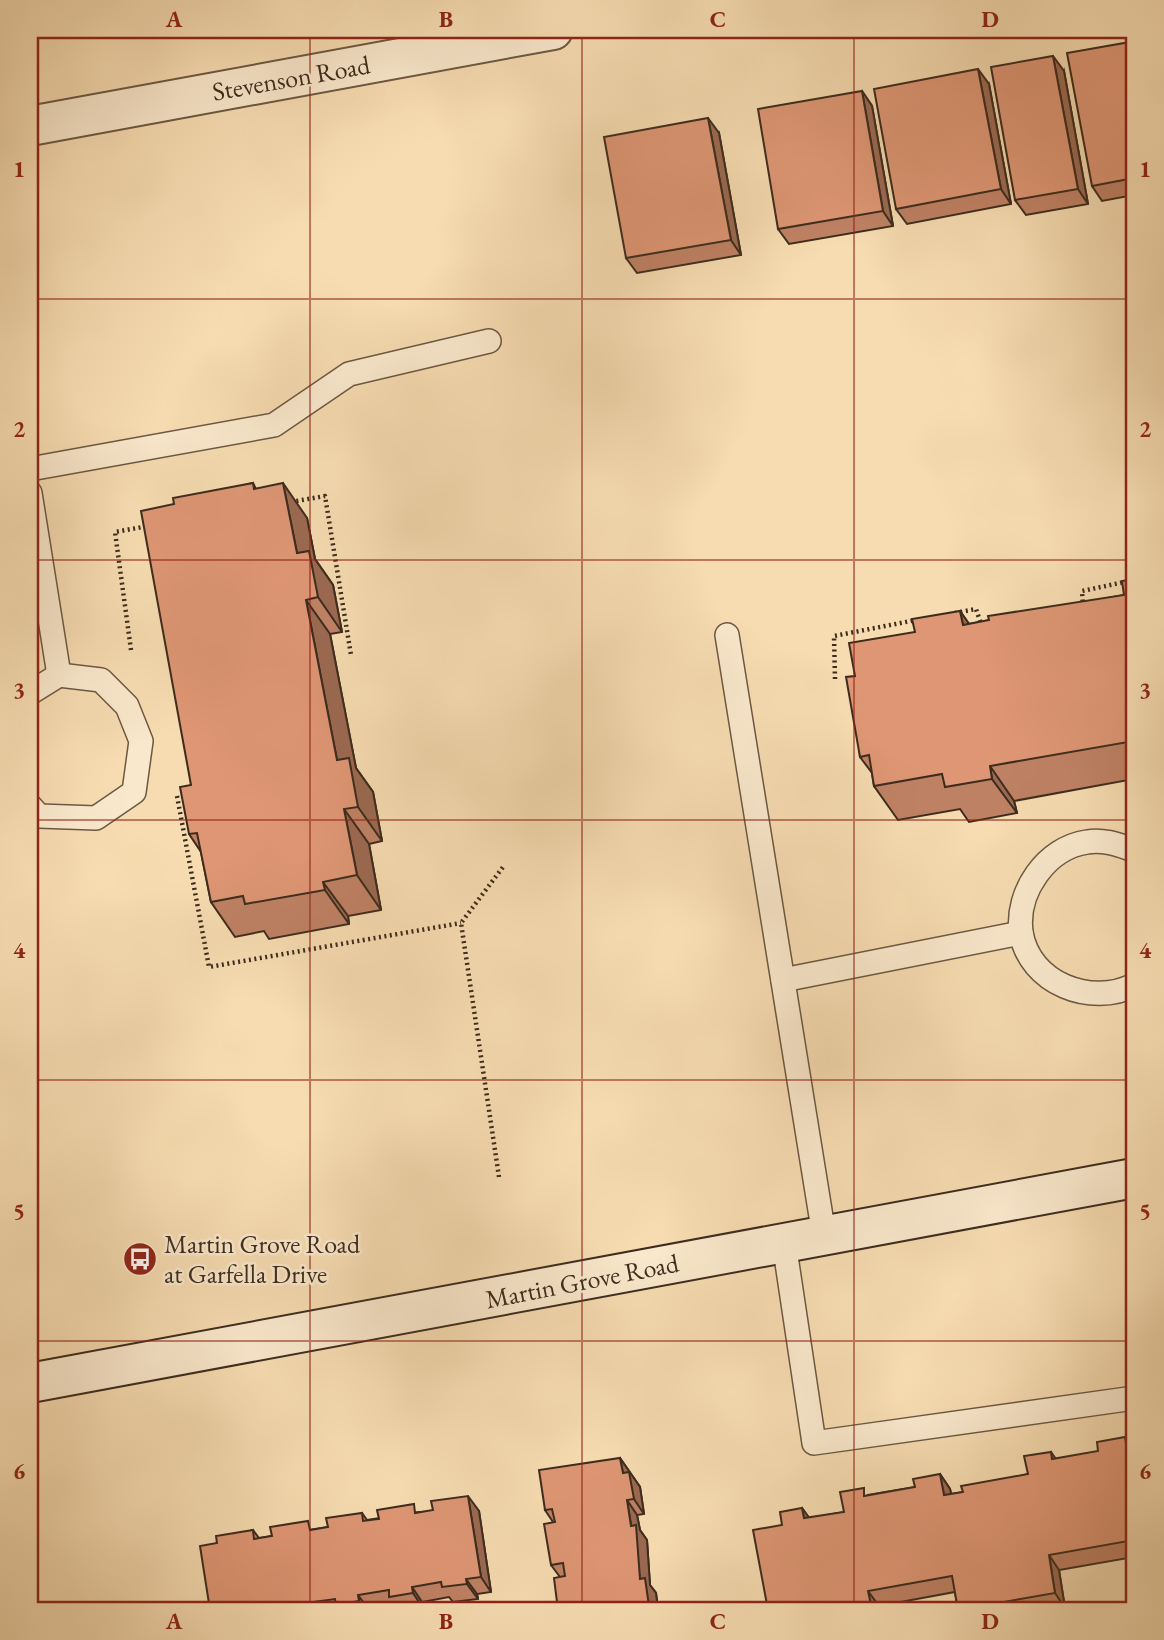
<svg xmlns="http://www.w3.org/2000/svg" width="1164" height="1640" font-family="'EB Garamond',serif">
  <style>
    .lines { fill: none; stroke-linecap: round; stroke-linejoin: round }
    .service-casing { stroke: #6c5843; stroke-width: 26 }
    .minor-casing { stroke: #6c5843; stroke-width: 42 }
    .secondary-casing { stroke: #3d2c1e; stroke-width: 42 }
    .path { stroke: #3d2c1e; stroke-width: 4.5; stroke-dasharray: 2 3.5; stroke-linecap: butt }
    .service { stroke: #fae8cc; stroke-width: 23 }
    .minor { stroke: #fae8cc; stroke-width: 38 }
    .secondary { stroke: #fae8cc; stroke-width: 38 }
    .wall { fill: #bf8164; stroke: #3d2c1e; stroke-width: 2 }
    .shaded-wall { fill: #9b6951; stroke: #3d2c1e; stroke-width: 2 }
    .building { fill: #de9674; stroke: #3d2c1e; stroke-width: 2 }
    .grid { fill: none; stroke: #8f2418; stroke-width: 2; stroke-opacity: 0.55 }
    .labels { text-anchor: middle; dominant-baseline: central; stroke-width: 5; stroke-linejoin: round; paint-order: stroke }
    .street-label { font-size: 26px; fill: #3d2c1e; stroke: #fae8cc }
    .poi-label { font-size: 26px; fill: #3d2c1e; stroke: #fae8cc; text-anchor: start }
    .neatline { fill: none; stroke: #8f2418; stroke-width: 2.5 }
    .grid-label { font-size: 23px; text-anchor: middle; font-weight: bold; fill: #8f2418 }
  </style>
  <rect width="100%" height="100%" fill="#f7dcb1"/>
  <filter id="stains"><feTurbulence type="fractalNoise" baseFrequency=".00286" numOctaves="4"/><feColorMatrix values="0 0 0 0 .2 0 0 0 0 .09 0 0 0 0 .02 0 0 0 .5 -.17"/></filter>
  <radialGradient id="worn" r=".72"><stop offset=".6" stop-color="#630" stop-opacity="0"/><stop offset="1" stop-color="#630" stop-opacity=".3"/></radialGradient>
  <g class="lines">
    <g class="service-casing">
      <g id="service">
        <path d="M 30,469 L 274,425 L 349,374 L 489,341"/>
        <path d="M 30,493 L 59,675"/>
        <path d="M 727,635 L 824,1235"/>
        <path d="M 30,693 L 59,675 L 101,680 L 127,706 L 141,741 L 134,792 L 96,818 L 39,816 L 30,806"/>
        <path d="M 1134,850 C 1119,845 1104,839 1087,842 C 1046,848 1016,892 1021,932 C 1029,984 1092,1007 1134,985"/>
        <path d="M 783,980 L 1021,933"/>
        <path d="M 784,1243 L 814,1443 L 1134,1398"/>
      </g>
    </g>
    <g class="minor-casing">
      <path id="minor" d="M 30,126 L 553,30"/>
    </g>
    <g class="secondary-casing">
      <path id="secondary" d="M 30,1383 L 1134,1178"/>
    </g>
    <g class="path">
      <path d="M 291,502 L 325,496 L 351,655"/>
      <path d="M 1083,607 L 1082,591 L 1134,580"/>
      <path d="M 955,613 L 976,609 L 982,627"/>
      <path d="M 131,650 L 115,532 L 148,526"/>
      <path d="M 835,679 L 834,636 L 916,620"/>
      <path d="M 177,796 L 209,967 L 461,923"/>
      <path d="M 499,1177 L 461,923 L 503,867"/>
      <path d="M 521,1609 L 521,1610"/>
    </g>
    <use href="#service" class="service"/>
    <use href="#minor" class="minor"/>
    <use href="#secondary" class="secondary"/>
  </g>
  <g class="wall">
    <path d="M 1134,48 L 1134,195 L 1102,201 L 1092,186 Z"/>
    <path d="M 1064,71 L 1088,204 L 1026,215 L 1015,200 Z"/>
    <path d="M 989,84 L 1011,204 L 907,224 L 896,209 Z"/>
    <path d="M 862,91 L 872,106 L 893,226 L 789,244 L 778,229 Z"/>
    <path d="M 719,133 L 741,255 L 637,273 L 626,258 Z"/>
    <path d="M 253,483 L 256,489 L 307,518 L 315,559 L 333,585 L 342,632 L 330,634 L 356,768 L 373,792 L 382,841 L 369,844 L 381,910 L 348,916 L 349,924 L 269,939 L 264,931 L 235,937 L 211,902 L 201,852 L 189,834 L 191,785 L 174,504 Z"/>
    <path d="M 1134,579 L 1134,779 L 1014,801 L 1017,813 L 969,822 L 960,809 L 898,820 L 874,786 L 872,773 L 860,757 L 855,676 L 915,632 L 960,611 L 969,624 L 1124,595 Z"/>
    <path d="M 1134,1449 L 1134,1557 L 1059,1570 L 1065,1608 L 1055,1610 L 958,1610 L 955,1592 L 879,1606 L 782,1525 L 802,1508 L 809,1518 L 844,1512 L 868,1495 L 915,1487 L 940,1474 L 950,1489 L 951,1494 L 963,1492 L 1028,1474 L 1051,1452 L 1056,1459 Z"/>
    <path d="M 620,1458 L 640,1487 L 644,1514 L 637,1515 L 640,1530 L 647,1540 L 650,1585 L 656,1593 L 658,1610 L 558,1610 L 560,1577 L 551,1565 L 553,1522 L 545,1510 Z"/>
    <path d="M 479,1511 L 491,1592 L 477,1594 L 478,1599 L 453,1602 L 449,1597 L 422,1602 L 423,1608 L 409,1610 L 399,1610 L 395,1605 L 369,1610 L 210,1610 L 217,1543 L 253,1530 L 259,1538 L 328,1527 L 362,1513 L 367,1520 L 419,1512 Z"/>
  </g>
  <g class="shaded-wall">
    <path d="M 1130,42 L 1134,48 L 1134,67 Z"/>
    <path d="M 1053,56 L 1064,71 L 1088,204 L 1078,189 Z"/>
    <path d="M 978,69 L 989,84 L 1011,204 L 1001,189 Z"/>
    <path d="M 862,91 L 872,106 L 893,226 L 883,211 Z"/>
    <path d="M 708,118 L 719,133 L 741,255 L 731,240 Z"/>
    <path d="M 283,483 L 307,518 L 315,559 L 333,585 L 342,632 L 318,597 L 297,553 Z"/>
    <path d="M 306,600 L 330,634 L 356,768 L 373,792 L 382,841 L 358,807 L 337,760 Z"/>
    <path d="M 960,611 L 984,645 L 963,625 Z"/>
    <path d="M 990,766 L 1014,801 L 1017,813 L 992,779 Z"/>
    <path d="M 344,809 L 369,844 L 381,910 L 357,875 Z"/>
    <path d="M 323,882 L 348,916 L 349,924 L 325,890 Z"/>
    <path d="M 1125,1437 L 1134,1449 L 1134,1487 Z"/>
    <path d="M 620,1458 L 640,1487 L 644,1514 L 634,1499 L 623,1473 Z"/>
    <path d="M 940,1474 L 950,1489 L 955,1510 L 944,1495 Z"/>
    <path d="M 468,1496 L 479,1511 L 491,1592 L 481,1577 Z"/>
    <path d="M 627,1500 L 637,1515 L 640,1530 L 647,1540 L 650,1585 L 656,1593 L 658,1610 L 652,1610 L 649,1606 L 640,1579 Z"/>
    <path d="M 802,1508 L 813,1523 L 804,1518 Z"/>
    <path d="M 1049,1555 L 1059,1570 L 1065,1608 L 1055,1593 Z"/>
    <path d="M 466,1579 L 477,1594 L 478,1599 L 467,1584 Z"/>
    <path d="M 412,1587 L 422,1602 L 423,1608 L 413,1593 Z"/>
    <path d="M 868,1591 L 879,1606 L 879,1610 L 872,1610 Z"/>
    <path d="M 358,1595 L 369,1610 L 366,1610 L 359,1601 Z"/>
  </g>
  <g class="building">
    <path d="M 1130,42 L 1134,67 L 1134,178 L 1092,186 L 1067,53 Z"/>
    <path d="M 1053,56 L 1078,189 L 1015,200 L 991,67 Z"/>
    <path d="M 978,69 L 1001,189 L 896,209 L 874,89 Z"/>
    <path d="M 862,91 L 883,211 L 778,229 L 758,109 Z"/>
    <path d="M 708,118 L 731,240 L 626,258 L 604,137 Z"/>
    <path d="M 253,483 L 254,489 L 283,483 L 297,553 L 309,551 L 318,597 L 306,600 L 337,760 L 349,758 L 358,807 L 344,809 L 357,875 L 323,882 L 325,890 L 245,904 L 243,896 L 211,902 L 197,833 L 189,834 L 180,787 L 191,785 L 141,511 L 174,504 L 173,498 Z"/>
    <path d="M 1134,579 L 1134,741 L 990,766 L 992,779 L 945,787 L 942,774 L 874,786 L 869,755 L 860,757 L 846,677 L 855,676 L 849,643 L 915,632 L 912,619 L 960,611 L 963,625 L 989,620 L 988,616 L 1124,595 L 1122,581 Z"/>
    <path d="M 1125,1437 L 1134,1487 L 1134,1540 L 1049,1555 L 1055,1593 L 958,1610 L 952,1576 L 868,1591 L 872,1610 L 768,1610 L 753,1530 L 782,1525 L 780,1512 L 802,1508 L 804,1518 L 844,1512 L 840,1492 L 864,1488 L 864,1496 L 915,1487 L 913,1479 L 940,1474 L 944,1495 L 963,1492 L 961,1486 L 1028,1474 L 1024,1456 L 1051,1452 L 1052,1459 L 1098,1451 L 1097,1442 Z"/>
    <path d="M 620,1458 L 623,1473 L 629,1472 L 634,1499 L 627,1500 L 631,1526 L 636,1525 L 640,1579 L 645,1578 L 649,1606 L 643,1606 L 644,1610 L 558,1610 L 554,1578 L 565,1576 L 563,1563 L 551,1565 L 544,1524 L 555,1522 L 552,1509 L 545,1510 L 539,1470 Z"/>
    <path d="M 468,1496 L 481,1577 L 466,1579 L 467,1584 L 442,1587 L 441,1582 L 412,1587 L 413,1593 L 389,1597 L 389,1590 L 358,1595 L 359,1601 L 336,1605 L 335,1599 L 305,1603 L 306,1610 L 281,1610 L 280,1607 L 260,1610 L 210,1610 L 200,1546 L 217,1543 L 216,1536 L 253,1530 L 254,1539 L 272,1536 L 270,1527 L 308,1521 L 310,1530 L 328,1527 L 326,1518 L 362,1513 L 363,1521 L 379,1519 L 377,1510 L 414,1504 L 415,1513 L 433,1510 L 431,1501 Z"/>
  </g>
  <path class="grid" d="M 310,30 L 310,1610M 582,30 L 582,1610M 854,30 L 854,1610M 30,299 L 1134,299M 30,560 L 1134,560M 30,820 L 1134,820M 30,1080 L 1134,1080M 30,1341 L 1134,1341"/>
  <defs>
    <g id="bus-disc" transform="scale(1.75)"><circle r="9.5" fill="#8f2418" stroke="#fae8cc"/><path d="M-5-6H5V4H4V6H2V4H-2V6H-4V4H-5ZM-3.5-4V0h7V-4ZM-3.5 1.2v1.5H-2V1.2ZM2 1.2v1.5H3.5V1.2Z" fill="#fff"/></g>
  </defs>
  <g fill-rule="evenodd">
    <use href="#bus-disc" x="140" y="1259"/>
  </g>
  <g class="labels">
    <g class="street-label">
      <text transform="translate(291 78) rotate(-10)">Stevenson Road</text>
      <text transform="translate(582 1281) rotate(-11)">Martin Grove Road</text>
    </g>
    <g class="poi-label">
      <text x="164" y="1244">Martin Grove Road<tspan x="164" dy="30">at Garfella Drive</tspan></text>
    </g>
  </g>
  <rect width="1164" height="1640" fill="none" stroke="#f7dcb1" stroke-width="77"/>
  <rect x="38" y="38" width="1088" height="1564" class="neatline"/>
  <g class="grid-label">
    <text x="174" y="27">A</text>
    <text x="446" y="27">B</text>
    <text x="718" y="27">C</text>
    <text x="990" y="27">D</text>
    <text x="19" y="177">1</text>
    <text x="1145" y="177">1</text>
    <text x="19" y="437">2</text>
    <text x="1145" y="437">2</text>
    <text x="19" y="698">3</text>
    <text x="1145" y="698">3</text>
    <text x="19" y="958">4</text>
    <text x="1145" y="958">4</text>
    <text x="19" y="1219">5</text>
    <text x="1145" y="1219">5</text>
    <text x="19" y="1479">6</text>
    <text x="1145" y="1479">6</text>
    <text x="174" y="1629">A</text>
    <text x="446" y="1629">B</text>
    <text x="718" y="1629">C</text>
    <text x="990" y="1629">D</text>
  </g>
  <rect width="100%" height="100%" filter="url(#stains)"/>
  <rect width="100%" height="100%" fill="url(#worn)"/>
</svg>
